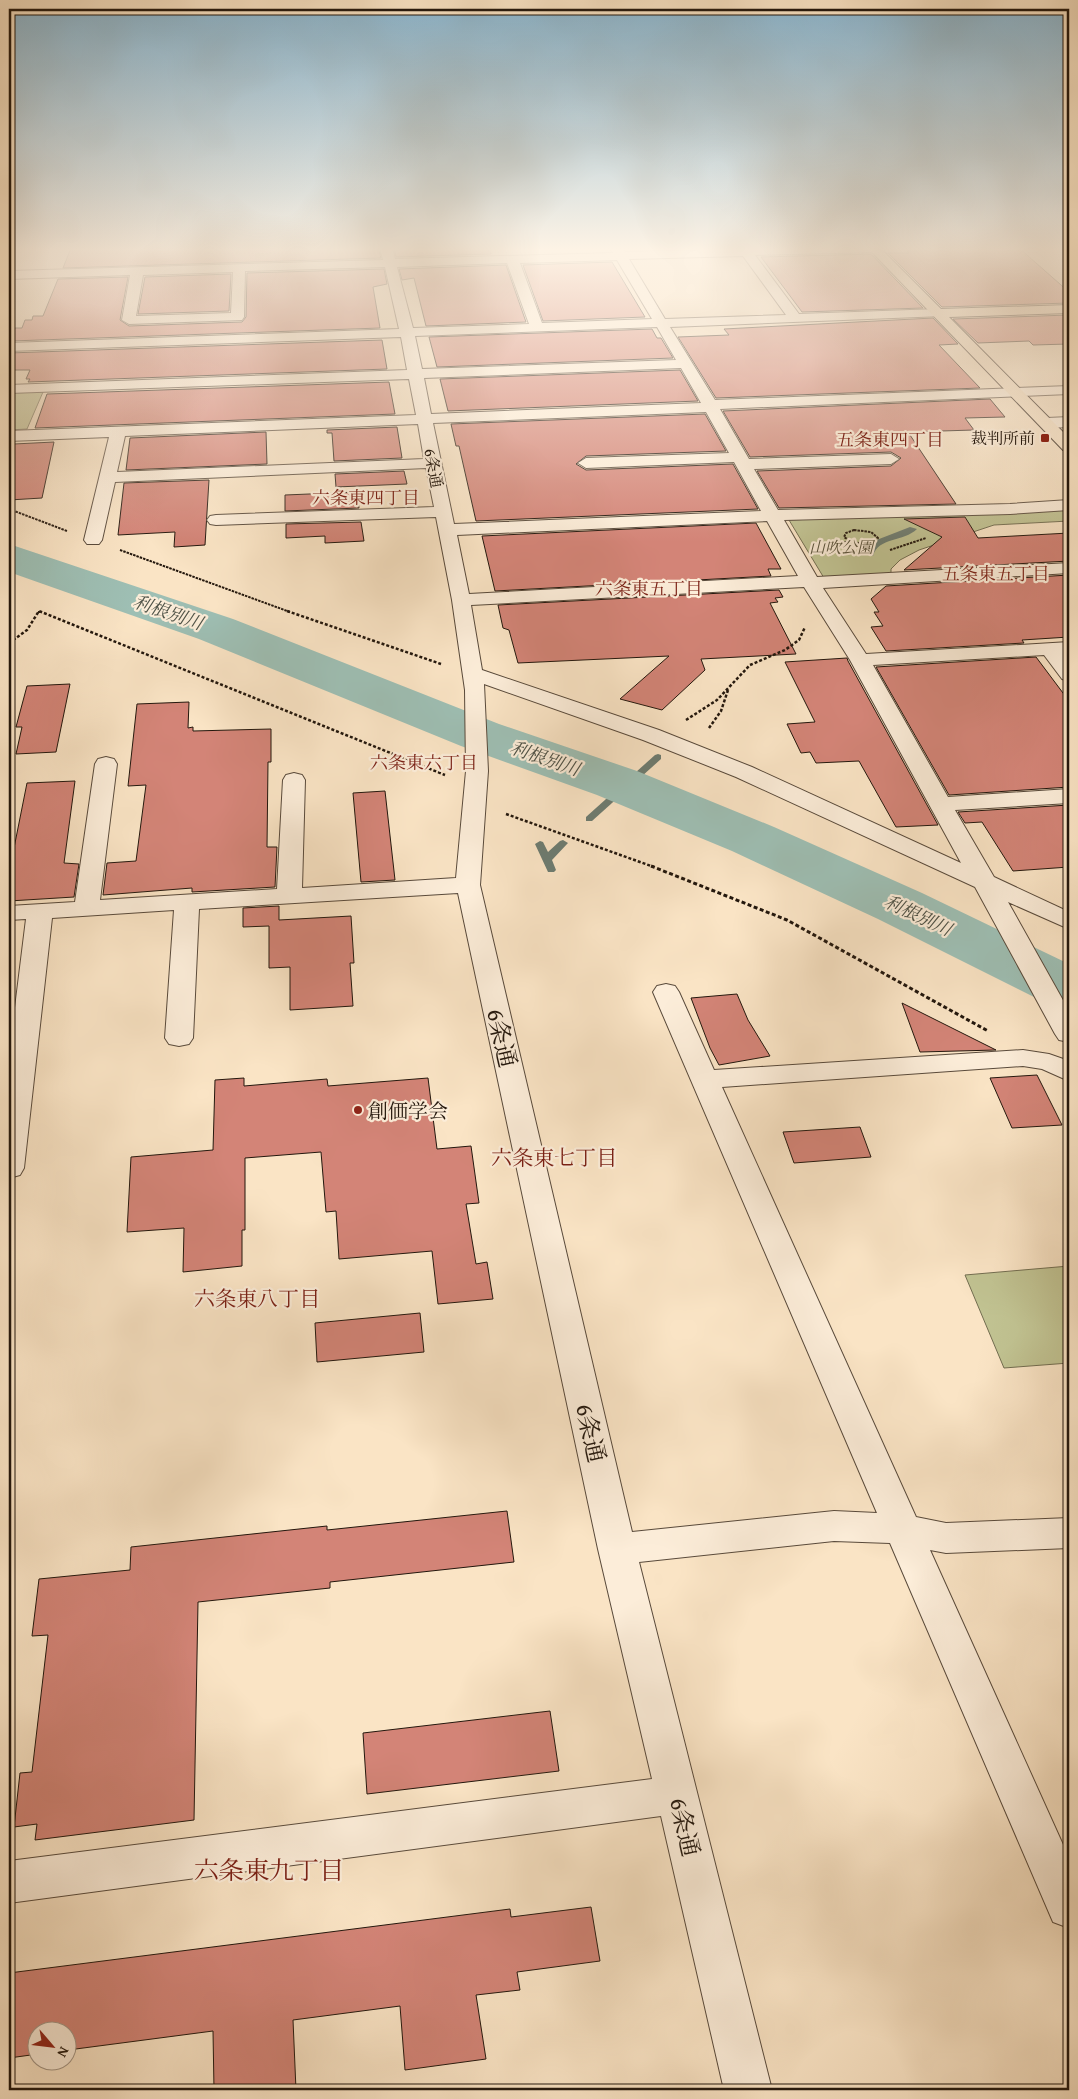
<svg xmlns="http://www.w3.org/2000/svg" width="1078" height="2099" font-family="'Gentium Book Plus','Noto Serif JP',serif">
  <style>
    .green { fill: #c1c392; stroke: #726d50 }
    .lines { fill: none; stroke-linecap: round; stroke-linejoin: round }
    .stream { fill: #6d7c71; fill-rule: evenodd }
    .river { fill: #9ebfb4; fill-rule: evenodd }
    .building { fill: #d38477; stroke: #23170d }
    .minor-casing { stroke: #594a3b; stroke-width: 2 }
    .major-casing { stroke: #23170d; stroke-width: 2 }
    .path-far2 { stroke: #23170d; stroke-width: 2; stroke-dasharray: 2.5 1; stroke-linecap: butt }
    .path-far1 { stroke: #23170d; stroke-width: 2.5; stroke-dasharray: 3 2; stroke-linecap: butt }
    .path { stroke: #23170d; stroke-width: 3; stroke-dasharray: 4 2.5; stroke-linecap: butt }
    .minor { fill: #fcedd9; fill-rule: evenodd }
    .major { fill: #fae4c5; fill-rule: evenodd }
    .poi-dot { fill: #8f2418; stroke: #fcedd9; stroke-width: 2 }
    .labels { text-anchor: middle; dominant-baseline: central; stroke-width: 4.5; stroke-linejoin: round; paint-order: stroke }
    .far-poi-label { font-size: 16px; fill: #23170d; stroke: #fcedd9; text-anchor: end }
    .far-street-label { font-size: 16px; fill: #23170d; stroke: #fcedd9 }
    .far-park-label { font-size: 16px; font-style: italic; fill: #5a533c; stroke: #fcedd9 }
    .far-neighbourhood-label { font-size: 18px; fill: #7a1f14; stroke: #fcedd9 }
    .far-water-label { font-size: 18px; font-style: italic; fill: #4e5247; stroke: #fcedd9 }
    .poi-label { font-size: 20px; fill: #23170d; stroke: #fcedd9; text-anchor: start }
    .neighbourhood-label { font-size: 21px; fill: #7a1f14; stroke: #fcedd9 }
    .near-street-label { font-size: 24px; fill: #23170d; stroke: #fcedd9 }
    .near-neighbourhood-label { font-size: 25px; fill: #7a1f14; stroke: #fcedd9 }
  </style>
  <rect width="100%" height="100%" fill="#fae4c5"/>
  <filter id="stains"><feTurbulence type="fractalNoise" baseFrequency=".004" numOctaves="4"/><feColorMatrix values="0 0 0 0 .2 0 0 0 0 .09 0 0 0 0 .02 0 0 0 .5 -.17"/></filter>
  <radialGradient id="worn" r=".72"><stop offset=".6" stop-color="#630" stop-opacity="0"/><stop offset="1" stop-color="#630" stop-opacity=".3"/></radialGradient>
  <g class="green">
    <path d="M 43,392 L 27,429 L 9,430 L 9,393 Z"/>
    <path d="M 1069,509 L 1069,521 L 994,525 L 919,550 L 900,560 L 891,569 L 891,575 L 824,578 L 789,520 Z"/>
    <path d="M 1069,1266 L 1069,1363 L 1004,1368 L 965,1275 Z"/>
  </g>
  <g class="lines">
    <g class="stream">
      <path d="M 910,527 L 917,529 C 904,542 878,537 873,556 L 866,554 L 866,549 L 874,541 Z"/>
      <path d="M 658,754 L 661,755 L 661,759 L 592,821 L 586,821 L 586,817 L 655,755 Z"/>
      <path d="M 563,840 L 568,843 L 552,860 L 556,870 L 554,872 L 548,872 L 535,844 L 540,841 L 543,842 L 548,852 L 560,841 Z"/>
    </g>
    <path class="river" d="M 9,544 L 233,619 L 499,724 L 637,771 L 774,827 L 922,893 L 1069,964 L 1069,1009 L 1046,1003 L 878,919 L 732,851 L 597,795 L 461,746 L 199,639 L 9,572 Z"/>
  </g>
  <g class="building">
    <path d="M 71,248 L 378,248 L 381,258 L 63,268 Z"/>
    <path d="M 394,248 L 490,248 L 491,254 L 396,257 Z"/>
    <path d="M 1019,248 L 1069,292 L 1069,303 L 942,307 L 888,253 L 909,253 L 907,251 Z"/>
    <path d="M 871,254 L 923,308 L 802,312 L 761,257 Z"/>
    <path d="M 612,262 L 645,317 L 543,321 L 523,265 Z"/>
    <path d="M 506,265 L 526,322 L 426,326 L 414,278 L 402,280 L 399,269 Z"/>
    <path d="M 384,269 L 387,284 L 373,287 L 380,328 L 11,341 L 15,328 L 22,328 L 25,320 L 32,320 L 33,316 L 43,316 L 58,279 L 128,277 L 120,320 L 129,326 L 242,322 L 246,317 L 247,273 Z"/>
    <path d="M 231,274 L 229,311 L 138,314 L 145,277 Z"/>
    <path d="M 1069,315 L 1069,344 L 1033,345 L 1029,341 L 978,343 L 953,319 Z"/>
    <path d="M 933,318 L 958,344 L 939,345 L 980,388 L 716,398 L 678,337 L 729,335 L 724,329 Z"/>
    <path d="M 652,329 L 657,338 L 661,338 L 673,358 L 437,367 L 429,337 Z"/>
    <path d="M 382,340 L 387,369 L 28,382 L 30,379 L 26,379 L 30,370 L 9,370 L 9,353 Z"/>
    <path d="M 680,370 L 698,401 L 448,411 L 440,379 Z"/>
    <path d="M 389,382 L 395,414 L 35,428 L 47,394 Z"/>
    <path d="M 990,399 L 1005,417 L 965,418 L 974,430 L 908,432 L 956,504 L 779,508 L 757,471 L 891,466 L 901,458 L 891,452 L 750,457 L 723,411 Z"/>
    <path d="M 705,414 L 726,451 L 586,456 L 576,464 L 586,470 L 733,464 L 758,509 L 476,521 L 459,446 L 456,446 L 451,424 Z"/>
    <path d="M 397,427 L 402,458 L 334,461 L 332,433 L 327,433 L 327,430 Z"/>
    <path d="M 266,432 L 267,464 L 126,470 L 130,438 Z"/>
    <path d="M 54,442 L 42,498 L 9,500 L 9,461 L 14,444 Z"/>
    <path d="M 404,471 L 407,484 L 336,487 L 335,474 Z"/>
    <path d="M 209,480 L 205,545 L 174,547 L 175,532 L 118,535 L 124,483 Z"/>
    <path d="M 357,492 L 359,508 L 285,511 L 285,495 Z"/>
    <path d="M 965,517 L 978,538 L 1069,533 L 1069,561 L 904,570 L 942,537 L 904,519 Z"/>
    <path d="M 361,522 L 364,541 L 325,543 L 325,536 L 286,538 L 286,524 Z"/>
    <path d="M 756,523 L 781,569 L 768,569 L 771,576 L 495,591 L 482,536 Z"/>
    <path d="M 1069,575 L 1069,637 L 1022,640 L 1024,643 L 886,651 L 871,627 L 883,626 L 874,612 L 879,612 L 871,599 L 886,586 Z"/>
    <path d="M 779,590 L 783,597 L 775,598 L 778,602 L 770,603 L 796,654 L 701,659 L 705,670 L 662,710 L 620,699 L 669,656 L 518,663 L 509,630 L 503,628 L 498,605 Z"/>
    <path d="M 1036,657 L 1069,701 L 1069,787 L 949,795 L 876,667 Z"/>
    <path d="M 847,658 L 848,661 L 938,825 L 896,827 L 859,761 L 816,763 L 810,752 L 801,753 L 787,724 L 815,722 L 785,662 Z"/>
    <path d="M 70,684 L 56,752 L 16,754 L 22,727 L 16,727 L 27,686 Z"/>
    <path d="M 189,702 L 188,728 L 193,727 L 193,731 L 271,729 L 271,762 L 268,762 L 267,847 L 277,847 L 275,887 L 192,892 L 192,888 L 103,895 L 107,863 L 136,861 L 146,785 L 128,786 L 137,704 Z"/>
    <path d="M 75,781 L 64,863 L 79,864 L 74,897 L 9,901 L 9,873 L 27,783 Z"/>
    <path d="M 385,791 L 395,880 L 361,882 L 353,793 Z"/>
    <path d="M 1069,805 L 1069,867 L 1013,871 L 982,822 L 965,823 L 958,812 Z"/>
    <path d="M 279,906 L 279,920 L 351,916 L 354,963 L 350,963 L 353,1006 L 290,1010 L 290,967 L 269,968 L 269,926 L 243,927 L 243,908 Z"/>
    <path d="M 737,994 L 748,1020 L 770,1056 L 719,1065 L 710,1048 L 691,998 Z"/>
    <path d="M 902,1003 L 996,1050 L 920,1052 Z"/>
    <path d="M 1037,1075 L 1062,1125 L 1012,1128 L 990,1078 Z"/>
    <path d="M 244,1078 L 244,1086 L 327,1079 L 328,1086 L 428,1078 L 437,1149 L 471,1146 L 479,1203 L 466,1204 L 476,1264 L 487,1262 L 493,1299 L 438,1304 L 432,1251 L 339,1259 L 336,1211 L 326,1212 L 321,1152 L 245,1158 L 245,1230 L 242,1230 L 242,1266 L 183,1272 L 184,1228 L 127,1232 L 131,1157 L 213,1150 L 215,1080 Z"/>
    <path d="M 860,1127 L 871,1157 L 794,1163 L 783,1132 Z"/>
    <path d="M 420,1313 L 424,1352 L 317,1362 L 315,1323 Z"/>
    <path d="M 507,1511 L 514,1562 L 330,1582 L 330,1588 L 198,1602 L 194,1820 L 35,1840 L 37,1824 L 14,1827 L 20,1773 L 32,1772 L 48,1635 L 32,1636 L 39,1579 L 130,1570 L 131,1547 L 327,1526 L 327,1530 Z"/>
    <path d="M 550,1711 L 559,1771 L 367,1794 L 363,1733 Z"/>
    <path d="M 591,1907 L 600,1961 L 517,1972 L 520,1990 L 476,1995 L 486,2059 L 405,2070 L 400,2006 L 293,2020 L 296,2090 L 214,2090 L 213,2031 L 68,2050 L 68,2032 L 38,2032 L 38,2054 L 9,2058 L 9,1973 L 510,1909 L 511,1917 Z"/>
  </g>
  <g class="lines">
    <g class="minor-casing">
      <g id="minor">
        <path d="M 380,248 L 392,248 L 395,259 L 613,253 L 610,248 L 622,248 L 625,252 L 771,248 L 884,248 L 878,252 L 755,255 L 799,314 L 938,309 L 943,310 L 945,313 L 943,316 L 670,327 L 715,400 L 1069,386 L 1069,394 L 720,409 L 749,459 L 891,454 L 899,459 L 891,464 L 754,469 L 778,510 L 1010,504 L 1069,500 L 1069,510 L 1010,514 L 784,520 L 817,577 L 1069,563 L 1069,573 L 823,588 L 866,654 L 1069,642 L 1069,654 L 1063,654 L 1069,662 L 1069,681 L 1062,679 L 1044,655 L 873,665 L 948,797 L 1069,789 L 1069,803 L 955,810 L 994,877 L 1069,912 L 1069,929 L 1008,902 L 1069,1011 L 1069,1042 L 1059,1040 L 1055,1034 L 975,887 L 736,777 L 643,740 L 484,684 L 488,771 L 480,885 L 632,1532 L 834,1511 L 877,1513 L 653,992 L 657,986 L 666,984 L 675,986 L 679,992 L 714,1070 L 1023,1050 L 1049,1054 L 1069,1061 L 1069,1081 L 1042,1069 L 1023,1066 L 722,1087 L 916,1517 L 946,1523 L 1069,1518 L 1069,1548 L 946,1553 L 930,1550 L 1069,1858 L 1069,1928 L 1053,1922 L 890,1543 L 834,1541 L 639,1562 L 772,2090 L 724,2090 L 661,1816 L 9,1903 L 9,1861 L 652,1779 L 598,1549 L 458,893 L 199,909 L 193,1038 L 189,1044 L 179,1046 L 169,1044 L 165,1038 L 174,910 L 52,918 L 24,1168 L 20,1175 L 9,1178 L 9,1056 L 26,919 L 9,920 L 9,906 L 75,902 L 95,764 L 98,759 L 106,757 L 114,759 L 117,764 L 100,900 L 277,889 L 283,780 L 286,775 L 294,773 L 302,775 L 305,780 L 302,888 L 456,878 L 466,771 L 465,690 L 452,600 L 436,517 L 216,525 L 210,524 L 207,520 L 210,516 L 216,515 L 434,507 L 426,468 L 115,482 L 102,540 L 99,544 L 87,544 L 84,540 L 109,437 L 9,441 L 9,431 L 416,415 L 409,379 L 9,393 L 9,385 L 407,370 L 401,337 L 9,351 L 9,343 L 399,329 L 385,267 L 245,271 L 244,317 L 242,320 L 129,324 L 122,320 L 130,275 L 9,279 L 9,271 L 383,260 ZM 743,256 L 786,315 L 665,319 L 629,259 ZM 617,260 L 652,319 L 542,323 L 520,263 ZM 507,263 L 529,324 L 413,328 L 397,267 ZM 233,272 L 231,313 L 136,316 L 143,275 ZM 657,327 L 676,360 L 422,369 L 415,336 ZM 681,368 L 701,403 L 431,414 L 424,378 ZM 706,412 L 729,453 L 586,458 L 578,463 L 586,468 L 734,462 L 761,511 L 454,524 L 433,423 ZM 418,424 L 424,459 L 117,472 L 125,436 ZM 767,521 L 798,576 L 469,594 L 457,535 ZM 804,587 L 850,660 L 961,863 L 752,767 L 659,730 L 482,670 L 471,605 Z"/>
        <path d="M 1069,417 L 1069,427 L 1047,428 L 1039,423 L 1047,418 Z"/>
      </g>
    </g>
    <g class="major-casing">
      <path id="major" d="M 868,248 L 880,248 L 941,309 L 1069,305 L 1069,313 L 949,317 L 1069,438 L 1069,452 L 1063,450 Z"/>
    </g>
    <g class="path-far2">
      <path d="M 9,509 L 67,531"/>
      <path d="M 854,530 L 871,532 L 878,538 C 867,546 855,544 844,537 L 846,533 Z"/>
      <path d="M 824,547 L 850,541"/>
      <path d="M 120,550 L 290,612"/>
      <path d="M 890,550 L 926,538"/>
      <path d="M 38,612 L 41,612"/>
    </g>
    <g class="path-far1">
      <path d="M 287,611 L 441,664"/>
      <path d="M 9,643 L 27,630 L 39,611 L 445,775"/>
      <path d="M 686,720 L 717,700 L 750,665 L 785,650 L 799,640 L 805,627"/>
      <path d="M 709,728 L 721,711 L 728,690"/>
      <path d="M 506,814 L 654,867"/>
    </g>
    <path class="path" d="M 651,866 L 787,920 L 988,1031"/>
    <use href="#minor" class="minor"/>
    <use href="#major" class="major"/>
  </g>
  <linearGradient id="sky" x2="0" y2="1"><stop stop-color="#8ab8d3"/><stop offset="0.46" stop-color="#fdf3e5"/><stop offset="1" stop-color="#fdf3e5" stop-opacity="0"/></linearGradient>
  <rect width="1078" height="542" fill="url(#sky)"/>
  <g class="poi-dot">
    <rect x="1040" y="433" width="10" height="10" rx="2.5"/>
    <circle cx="358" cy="1110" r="5"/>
  </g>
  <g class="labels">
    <g class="far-poi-label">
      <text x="1035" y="438">裁判所前</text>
    </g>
    <g class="far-street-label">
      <text transform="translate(434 468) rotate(79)">6条通</text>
    </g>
    <g class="far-park-label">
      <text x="841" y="547">山吹公園</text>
    </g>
    <g class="far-neighbourhood-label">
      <text x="890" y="439">五条東四丁目</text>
      <text x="366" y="497">六条東四丁目</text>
      <text x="996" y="573">五条東五丁目</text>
      <text x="649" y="588">六条東五丁目</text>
      <text x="424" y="762">六条東六丁目</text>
    </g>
    <g class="far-water-label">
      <text transform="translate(168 612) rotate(19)">利根別川</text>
      <text transform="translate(545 758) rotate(19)">利根別川</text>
      <text transform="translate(918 915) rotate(25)">利根別川</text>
    </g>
    <g class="poi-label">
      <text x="368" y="1110">創価学会</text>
    </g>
    <g class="neighbourhood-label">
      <text x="554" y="1157">六条東七丁目</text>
      <text x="257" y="1298">六条東八丁目</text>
    </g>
    <g class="near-street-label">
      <text transform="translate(502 1038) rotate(77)">6条通</text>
      <text transform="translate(591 1433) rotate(77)">6条通</text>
      <text transform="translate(685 1827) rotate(77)">6条通</text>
    </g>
    <g class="near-neighbourhood-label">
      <text x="269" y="1870">六条東九丁目</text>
    </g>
  </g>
  <rect width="1078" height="2099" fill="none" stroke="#fae4c5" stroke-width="30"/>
  <rect x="10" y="10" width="1058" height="2079" fill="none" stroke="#23170d" stroke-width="2.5"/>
  <rect x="15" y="15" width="1048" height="2069" fill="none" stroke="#23170d"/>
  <g transform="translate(52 2046) rotate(118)"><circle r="24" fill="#fcedd9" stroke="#a59787"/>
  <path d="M0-4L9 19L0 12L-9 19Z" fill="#8f2418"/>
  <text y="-8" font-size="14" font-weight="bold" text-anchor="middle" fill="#23170d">N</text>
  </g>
  <rect width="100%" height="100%" filter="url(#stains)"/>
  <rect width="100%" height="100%" fill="url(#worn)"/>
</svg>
